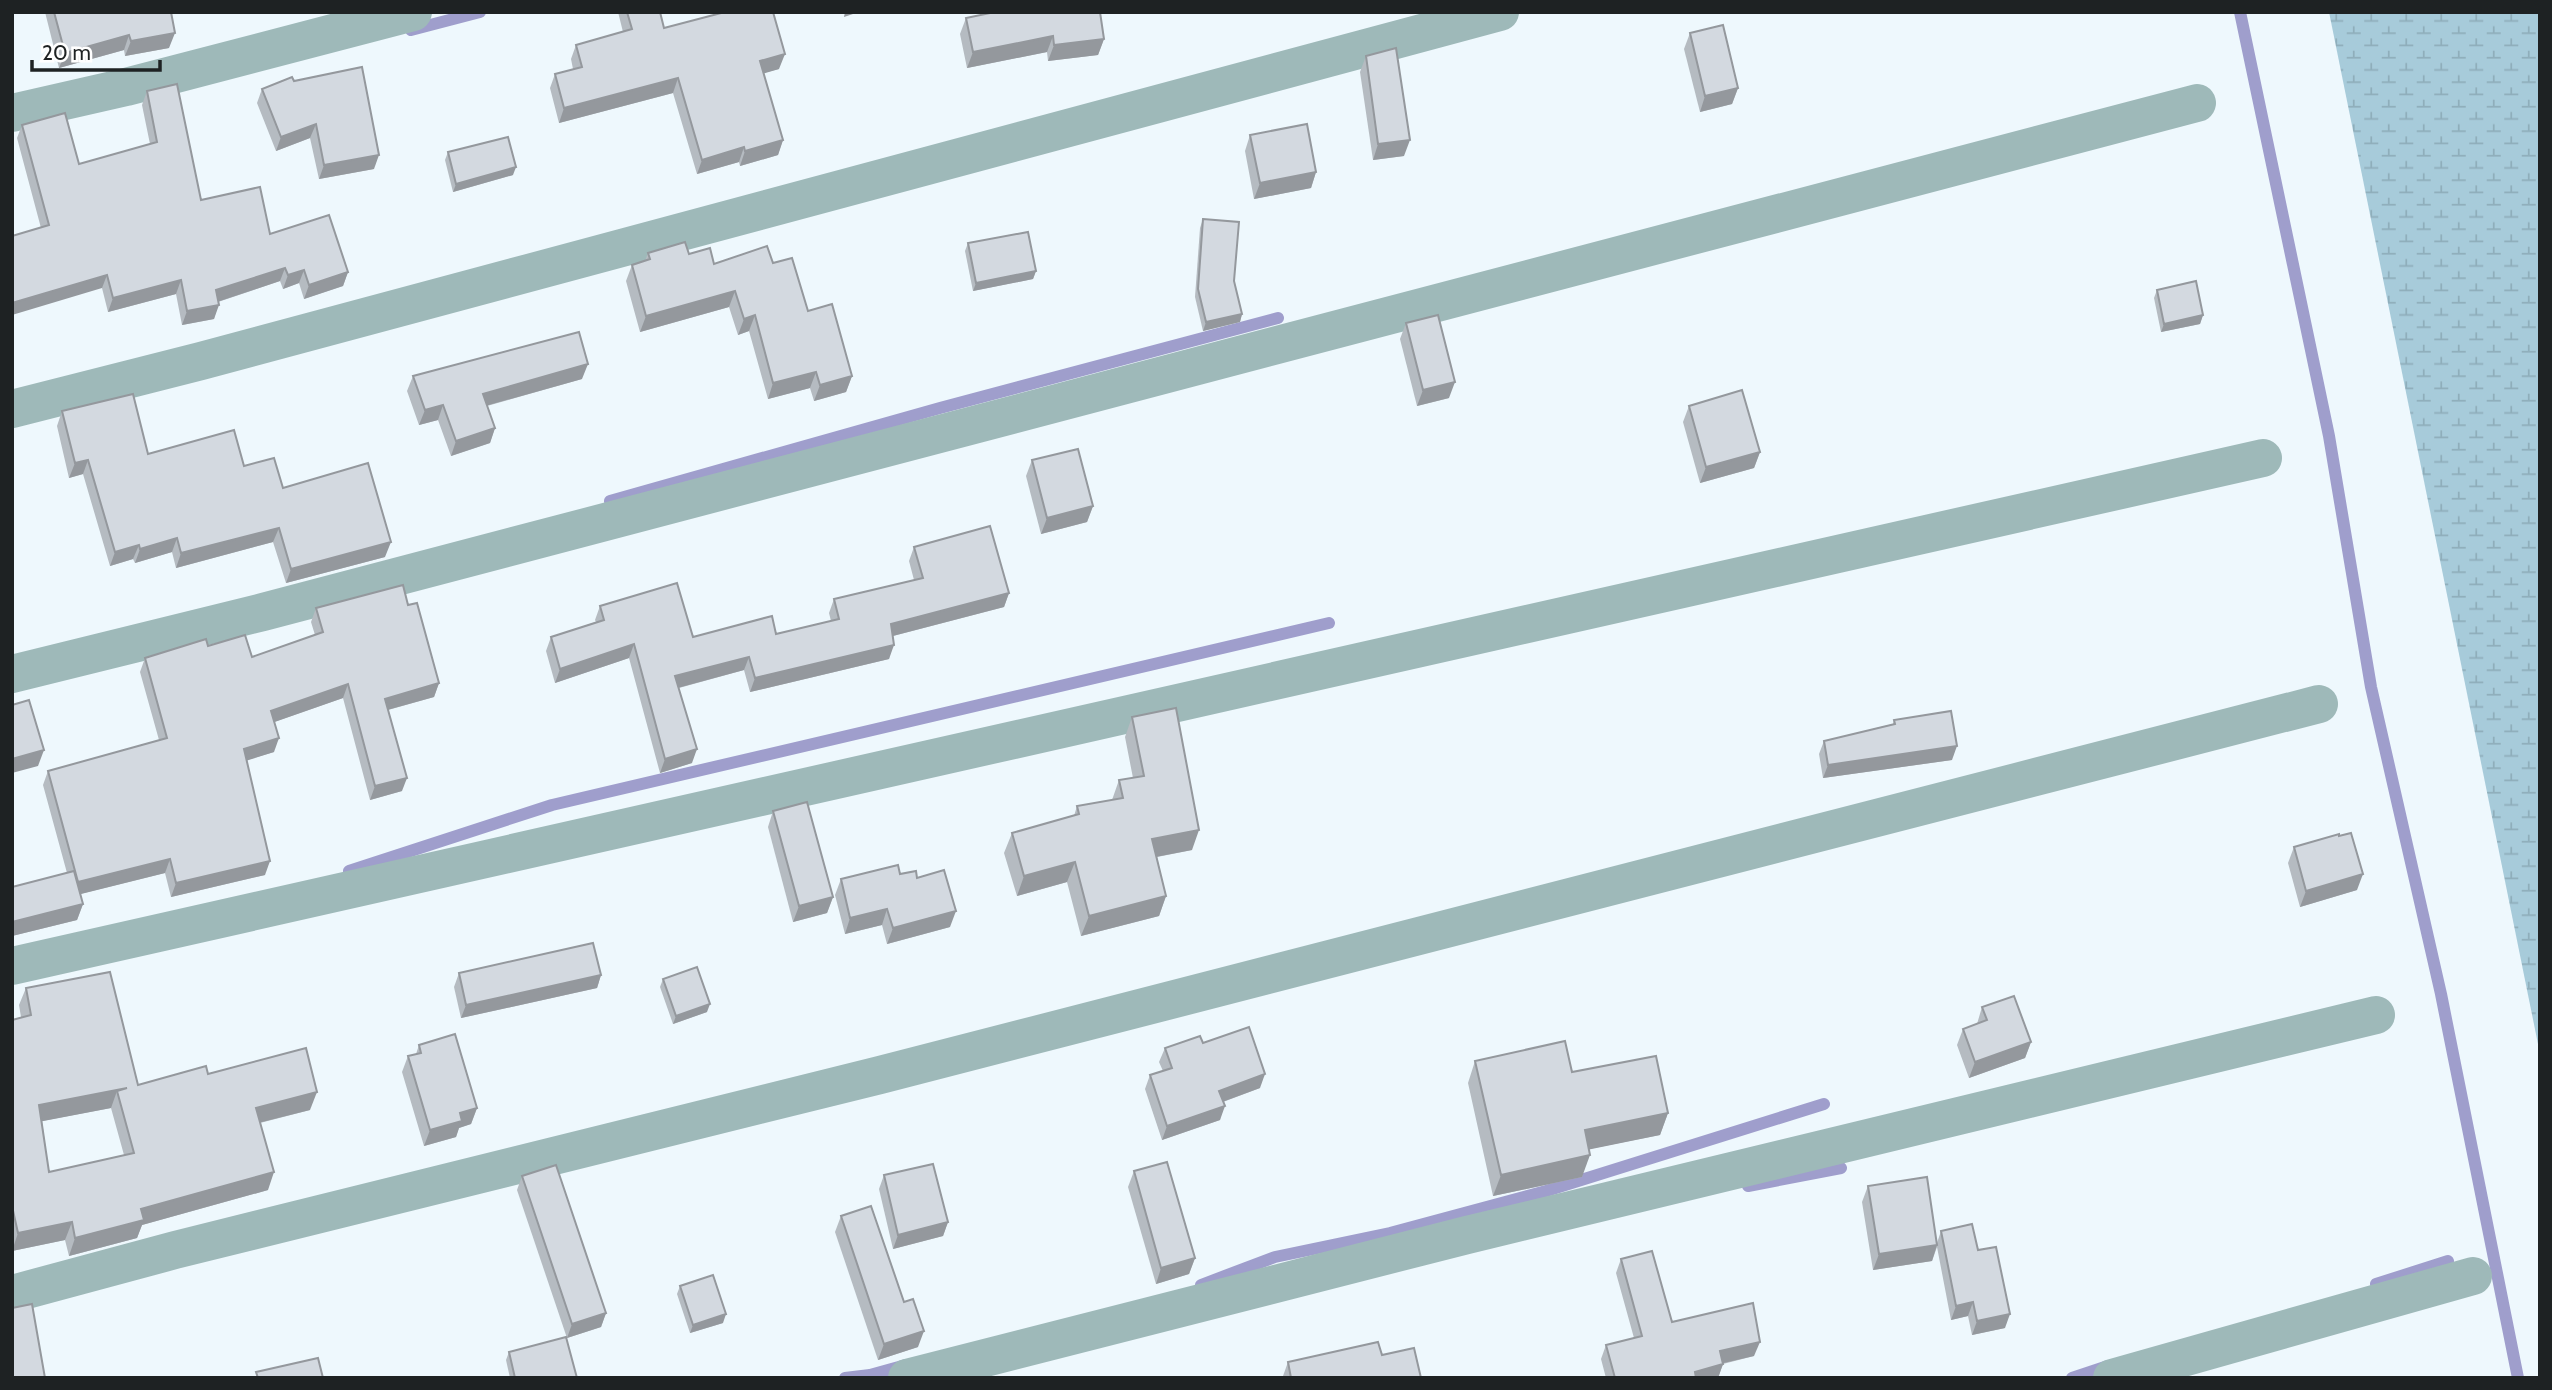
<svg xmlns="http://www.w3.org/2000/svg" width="2552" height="1390" font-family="Cabin,sans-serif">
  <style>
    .wetland { fill: url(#wetland-marsh) }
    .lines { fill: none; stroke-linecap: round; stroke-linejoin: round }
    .stream { stroke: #9f9ecc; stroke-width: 12 }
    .street { stroke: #9eb9b9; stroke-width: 38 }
    .wall { fill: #b5bbc1; fill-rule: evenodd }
    .shaded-wall { fill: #94989d }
    .building { fill: #d3d9e0; stroke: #94989d; stroke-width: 2; fill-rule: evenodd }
  </style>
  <defs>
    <pattern id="wetland-marsh" width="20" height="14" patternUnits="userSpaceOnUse" patternTransform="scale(1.75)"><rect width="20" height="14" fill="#a7cbda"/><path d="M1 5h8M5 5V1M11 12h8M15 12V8" fill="none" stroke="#8faebb"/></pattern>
  </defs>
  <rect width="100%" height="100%" fill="#eef8fd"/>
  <path class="wetland" d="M 2329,12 L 2540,12 L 2540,1054 Z"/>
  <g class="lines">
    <g class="stream">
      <path d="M 2240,12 L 2329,436 L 2371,687 L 2441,994 L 2518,1378"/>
      <path d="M 411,30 L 480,12"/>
      <path d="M 610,501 L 940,408 L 1278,318"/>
      <path d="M 349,871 L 552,805 L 1329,623"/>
      <path d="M 1748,1186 L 1841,1168"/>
      <path d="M 2376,1284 L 2448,1261"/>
      <path d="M 1201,1285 L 1275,1257 L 1390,1233 L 1546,1191 L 1824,1104"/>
      <path d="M 845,1378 L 870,1375 L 906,1365"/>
      <path d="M 2072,1378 L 2108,1366"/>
    </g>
    <g class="street">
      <path d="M 12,113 L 126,87 L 413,12"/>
      <path d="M 12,409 L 201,361 L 1500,12"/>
      <path d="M 12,674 L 263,612 L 2197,103"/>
      <path d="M 12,966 L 2263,458"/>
      <path d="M 12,1294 L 175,1250 L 880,1075 L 2319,704"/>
      <path d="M 907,1378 L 1467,1235 L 2376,1015"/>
      <path d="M 2112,1378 L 2473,1276"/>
    </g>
  </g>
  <g class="wall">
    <path d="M 45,12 L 171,12 L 169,48 L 125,56 L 124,50 L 59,68 Z"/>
    <path d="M 618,12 L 660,12 L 664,28 L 779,69 L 763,73 L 783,140 L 778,155 L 740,166 L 739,162 L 697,174 L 673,93 L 559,123 L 550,88 L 555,74 L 573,69 L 571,59 L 576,45 L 623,32 Z"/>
    <path d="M 966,18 L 1104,39 L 1098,55 L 1048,61 L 1047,52 L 967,68 L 960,34 Z"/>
    <path d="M 1690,33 L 1738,88 L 1732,104 L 1700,112 L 1684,49 Z"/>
    <path d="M 1366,56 L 1404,156 L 1373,160 L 1360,72 Z"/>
    <path d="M 294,81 L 374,169 L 319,179 L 310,138 L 276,151 L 257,103 L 262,89 Z"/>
    <path d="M 147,91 L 201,200 L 348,272 L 343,286 L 304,299 L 299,283 L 283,289 L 280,281 L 218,302 L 214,319 L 182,325 L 176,294 L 108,312 L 102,288 L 41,228 L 17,138 L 22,125 L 79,164 L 150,144 L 142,105 Z"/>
    <path d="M 1250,135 L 1316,172 L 1311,188 L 1254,199 L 1245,151 Z"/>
    <path d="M 448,152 L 513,175 L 453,192 L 445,160 Z"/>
    <path d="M 1203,219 L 1234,281 L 1242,314 L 1240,322 L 1203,331 L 1195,297 L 1200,228 Z"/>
    <path d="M 968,243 L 1036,271 L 1033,279 L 973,291 L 965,251 Z"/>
    <path d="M 648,253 L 689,254 L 714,264 L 773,263 L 808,311 L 852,376 L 846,392 L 814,401 L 810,388 L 768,399 L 749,331 L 738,335 L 729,307 L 640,332 L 626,281 L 632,265 L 645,261 Z"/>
    <path d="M 2157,290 L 2203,315 L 2200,324 L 2161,332 L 2154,298 Z"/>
    <path d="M 1406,323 L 1449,398 L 1417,406 L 1400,339 Z"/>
    <path d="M 413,376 L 582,379 L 487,406 L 495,428 L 490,443 L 451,456 L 438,420 L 419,425 L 407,391 Z"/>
    <path d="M 1689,406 L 1760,452 L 1754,468 L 1700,483 L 1683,422 Z"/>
    <path d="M 62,411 L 148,454 L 244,466 L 283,488 L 385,557 L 286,583 L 273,542 L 176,568 L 172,552 L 135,563 L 133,559 L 110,566 L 83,474 L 69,478 L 57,426 Z"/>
    <path d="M 1032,460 L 1093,506 L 1087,522 L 1041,534 L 1026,476 Z"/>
    <path d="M 914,547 L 1009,593 L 1004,607 L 893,636 L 889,659 L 750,692 L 744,670 L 679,688 L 692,763 L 660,773 L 629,658 L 555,683 L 546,651 L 551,637 L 596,622 L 595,620 L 600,606 L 693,637 L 776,634 L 831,621 L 829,613 L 834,599 L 914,580 L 909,561 Z"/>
    <path d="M 408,605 L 439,683 L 434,697 L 388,710 L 402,791 L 370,800 L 343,698 L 274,722 L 274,752 L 247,760 L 265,875 L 171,897 L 165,873 L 80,894 L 83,904 L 77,920 L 12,936 L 12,887 L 67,873 L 43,785 L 48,771 L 159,740 L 140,672 L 145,658 L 208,646 L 252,657 L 315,635 L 311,622 L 316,608 Z"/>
    <path d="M 1132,717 L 1192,850 L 1157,857 L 1166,896 L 1159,916 L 1081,936 L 1067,882 L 1017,896 L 1004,853 L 1012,833 L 1074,816 L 1077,806 L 1112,800 L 1119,780 L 1133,778 L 1125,737 Z"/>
    <path d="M 1894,720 L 1952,760 L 1823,778 L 1819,754 L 1824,741 L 1893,724 Z"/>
    <path d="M 773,811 L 833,897 L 827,913 L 793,922 L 768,827 Z"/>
    <path d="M 2294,847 L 2357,890 L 2300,907 L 2288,863 Z"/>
    <path d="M 900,874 L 917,878 L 950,927 L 887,944 L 882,925 L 845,934 L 835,895 L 841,879 Z"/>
    <path d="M 459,973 L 601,975 L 597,988 L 461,1018 L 454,987 Z"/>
    <path d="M 663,979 L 707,1012 L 673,1024 L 660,987 Z"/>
    <path d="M 26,988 L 138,1085 L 208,1074 L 310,1110 L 260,1123 L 268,1190 L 142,1225 L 137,1238 L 69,1256 L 65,1240 L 12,1251 L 12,1020 L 21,1017 L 19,1005 ZM 111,1108 L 124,1155 L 49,1172 L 42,1121 Z"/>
    <path d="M 1982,1007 L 2031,1042 L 2025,1058 L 1969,1078 L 1957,1045 L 1963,1029 L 1977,1024 Z"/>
    <path d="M 1203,1043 L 1260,1088 L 1223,1102 L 1220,1120 L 1162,1140 L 1145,1089 L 1150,1075 L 1163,1071 L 1159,1062 L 1165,1048 Z"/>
    <path d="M 419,1045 L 477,1108 L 471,1124 L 459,1128 L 456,1137 L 424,1146 L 402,1072 L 408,1056 L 416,1054 Z"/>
    <path d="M 1475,1061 L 1572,1072 L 1668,1113 L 1660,1135 L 1589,1149 L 1582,1177 L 1493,1196 L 1468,1083 Z"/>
    <path d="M 1134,1171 L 1195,1258 L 1189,1274 L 1156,1284 L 1128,1187 Z"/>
    <path d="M 884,1175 L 948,1222 L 943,1236 L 893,1249 L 879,1189 Z"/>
    <path d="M 522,1176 L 606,1313 L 601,1327 L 567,1338 L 517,1190 Z"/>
    <path d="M 1868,1186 L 1937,1243 L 1941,1231 L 1978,1250 L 2005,1328 L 1972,1335 L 1968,1316 L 1951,1320 L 1937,1247 L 1932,1261 L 1873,1270 L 1862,1202 Z"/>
    <path d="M 841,1216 L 918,1347 L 878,1360 L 835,1232 Z"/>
    <path d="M 1621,1259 L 1672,1322 L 1754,1356 L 1723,1364 L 1718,1378 L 1606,1378 L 1601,1359 L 1606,1345 L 1634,1338 L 1616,1273 Z"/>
    <path d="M 680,1286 L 723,1323 L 690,1333 L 677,1294 Z"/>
    <path d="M 509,1352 L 577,1378 L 510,1378 L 506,1360 Z"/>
    <path d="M 1382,1355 L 1421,1378 L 1283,1378 L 1283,1376 L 1288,1362 Z"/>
  </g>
  <g class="shaded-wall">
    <path d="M 845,12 L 859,12 L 844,17 Z"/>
    <path d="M 175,33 L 169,48 L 125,56 L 131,41 Z"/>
    <path d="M 129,35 L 124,50 L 59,68 L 65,53 Z"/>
    <path d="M 1053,36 L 1047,52 L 967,68 L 973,52 Z"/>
    <path d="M 1104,39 L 1098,55 L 1048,61 L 1054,45 Z"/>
    <path d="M 785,54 L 779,69 L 755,76 L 760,61 Z"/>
    <path d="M 678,78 L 673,93 L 559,123 L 564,108 Z"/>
    <path d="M 1738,88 L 1732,104 L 1700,112 L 1705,96 Z"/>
    <path d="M 316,124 L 310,138 L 276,151 L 281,137 Z"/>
    <path d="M 783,140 L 778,155 L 740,166 L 745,151 Z"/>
    <path d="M 1410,140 L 1404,156 L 1373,160 L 1378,144 Z"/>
    <path d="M 744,147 L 739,162 L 697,174 L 702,160 Z"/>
    <path d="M 379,155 L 374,169 L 319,179 L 324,165 Z"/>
    <path d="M 516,167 L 513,175 L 453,192 L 456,184 Z"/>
    <path d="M 1316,172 L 1311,188 L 1254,199 L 1260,183 Z"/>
    <path d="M 285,268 L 280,281 L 211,304 L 216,290 Z"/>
    <path d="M 304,270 L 299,283 L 283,289 L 288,275 Z"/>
    <path d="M 1036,271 L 1033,279 L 973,291 L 976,283 Z"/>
    <path d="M 348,272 L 343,286 L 304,299 L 309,285 Z"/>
    <path d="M 107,275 L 102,288 L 12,315 L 12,303 Z"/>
    <path d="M 181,280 L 176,294 L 108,312 L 113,298 Z"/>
    <path d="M 735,291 L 729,307 L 640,332 L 646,316 Z"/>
    <path d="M 219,305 L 214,319 L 182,325 L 187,311 Z"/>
    <path d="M 1242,314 L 1240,322 L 1203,331 L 1206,322 Z"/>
    <path d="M 755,315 L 749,331 L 738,335 L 744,319 Z"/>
    <path d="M 2203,315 L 2200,324 L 2161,332 L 2164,324 Z"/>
    <path d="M 588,364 L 582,379 L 478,408 L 483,394 Z"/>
    <path d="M 816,372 L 810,388 L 768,399 L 773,383 Z"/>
    <path d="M 852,376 L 846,392 L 814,401 L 820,385 Z"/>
    <path d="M 1455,382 L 1449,398 L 1417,406 L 1423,390 Z"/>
    <path d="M 443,405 L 438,420 L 419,425 L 425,410 Z"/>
    <path d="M 495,428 L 490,443 L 451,456 L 456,441 Z"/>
    <path d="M 1760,452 L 1754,468 L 1700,483 L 1706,467 Z"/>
    <path d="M 88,460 L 83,474 L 69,478 L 75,463 Z"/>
    <path d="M 1093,506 L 1087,522 L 1041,534 L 1047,518 Z"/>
    <path d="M 279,528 L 273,542 L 176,568 L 181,553 Z"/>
    <path d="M 177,538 L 172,552 L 135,563 L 140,549 Z"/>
    <path d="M 391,542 L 385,557 L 286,583 L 291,569 Z"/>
    <path d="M 139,545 L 133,559 L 110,566 L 115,552 Z"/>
    <path d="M 1009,593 L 1004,607 L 885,638 L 891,624 Z"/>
    <path d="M 634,644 L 629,658 L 555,683 L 560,669 Z"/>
    <path d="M 894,645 L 889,659 L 750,692 L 755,678 Z"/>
    <path d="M 749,657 L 744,670 L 670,690 L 675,676 Z"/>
    <path d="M 439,683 L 434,697 L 380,712 L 385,699 Z"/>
    <path d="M 348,684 L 343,698 L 266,725 L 271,711 Z"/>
    <path d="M 279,738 L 274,752 L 239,763 L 244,749 Z"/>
    <path d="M 1957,746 L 1952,760 L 1823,778 L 1828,765 Z"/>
    <path d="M 697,749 L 692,763 L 660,773 L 665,759 Z"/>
    <path d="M 44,750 L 38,766 L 12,773 L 12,759 Z"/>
    <path d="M 407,778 L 402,791 L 370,800 L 375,786 Z"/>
    <path d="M 1199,830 L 1192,850 L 1145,859 L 1152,839 Z"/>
    <path d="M 170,859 L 165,873 L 73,896 L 78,882 Z"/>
    <path d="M 270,861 L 265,875 L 171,897 L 176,883 Z"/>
    <path d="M 1075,862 L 1067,882 L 1017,896 L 1024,876 Z"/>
    <path d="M 2363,874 L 2357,890 L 2300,907 L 2306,891 Z"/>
    <path d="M 1166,896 L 1159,916 L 1081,936 L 1089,916 Z"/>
    <path d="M 833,897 L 827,913 L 793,922 L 799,906 Z"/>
    <path d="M 83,904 L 77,920 L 12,936 L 12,922 Z"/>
    <path d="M 887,909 L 882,925 L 845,934 L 850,918 Z"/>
    <path d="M 956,911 L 950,927 L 887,944 L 893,928 Z"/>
    <path d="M 601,975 L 597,988 L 461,1018 L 466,1005 Z"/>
    <path d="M 710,1004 L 707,1012 L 673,1024 L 676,1016 Z"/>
    <path d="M 2031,1042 L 2025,1058 L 1969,1078 L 1975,1062 Z"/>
    <path d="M 1265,1074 L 1260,1088 L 1214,1105 L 1219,1091 Z"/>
    <path d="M 127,1088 L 117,1091 L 111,1108 L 33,1123 L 39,1105 Z"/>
    <path d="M 317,1092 L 310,1110 L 250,1125 L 256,1108 Z"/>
    <path d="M 1225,1106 L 1220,1120 L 1162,1140 L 1167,1126 Z"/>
    <path d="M 477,1108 L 471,1124 L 459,1128 L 456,1137 L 424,1146 L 430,1130 L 460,1113 Z"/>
    <path d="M 1668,1113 L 1660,1135 L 1577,1152 L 1585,1130 Z"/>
    <path d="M 1590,1155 L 1582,1177 L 1493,1196 L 1501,1175 Z"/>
    <path d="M 274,1172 L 268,1190 L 142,1225 L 137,1238 L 69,1256 L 75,1238 L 141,1209 Z"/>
    <path d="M 72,1222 L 65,1240 L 12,1251 L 18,1233 Z"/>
    <path d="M 948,1222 L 943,1236 L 893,1249 L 898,1235 Z"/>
    <path d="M 1937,1245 L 1932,1261 L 1873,1270 L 1879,1254 Z"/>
    <path d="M 1195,1258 L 1189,1274 L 1156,1284 L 1161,1268 Z"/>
    <path d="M 1973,1302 L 1968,1316 L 1951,1320 L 1956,1306 Z"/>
    <path d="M 606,1313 L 601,1327 L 567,1338 L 572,1324 Z"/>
    <path d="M 726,1314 L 723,1323 L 690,1333 L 693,1325 Z"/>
    <path d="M 2010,1314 L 2005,1328 L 1972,1335 L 1977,1321 Z"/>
    <path d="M 924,1331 L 918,1347 L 878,1360 L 884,1344 Z"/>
    <path d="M 1760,1342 L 1754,1356 L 1715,1365 L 1720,1351 Z"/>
    <path d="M 1723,1364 L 1718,1378 L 1692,1378 L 1695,1372 Z"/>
  </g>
  <g class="building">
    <path d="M 54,12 L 171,12 L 175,33 L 131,41 L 129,35 L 65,53 Z"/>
    <path d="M 627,12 L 660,12 L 664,28 L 725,12 L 773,12 L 785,54 L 760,61 L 783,140 L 745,151 L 744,147 L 702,160 L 678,78 L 564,108 L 555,74 L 582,67 L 576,45 L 632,29 Z"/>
    <path d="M 995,12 L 1100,12 L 1104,39 L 1054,45 L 1053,36 L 973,52 L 966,18 Z"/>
    <path d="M 1723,25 L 1738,88 L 1705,96 L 1690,33 Z"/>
    <path d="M 1396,48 L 1410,140 L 1378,144 L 1366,56 Z"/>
    <path d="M 362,67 L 379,155 L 324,165 L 316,124 L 281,137 L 262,89 L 292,77 L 294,81 Z"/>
    <path d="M 177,84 L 201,200 L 260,187 L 270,234 L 329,215 L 348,272 L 309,285 L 304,270 L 288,275 L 285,268 L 216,290 L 219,305 L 187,311 L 181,280 L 113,298 L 107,275 L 12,303 L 12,236 L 49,225 L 22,125 L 65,113 L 79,164 L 157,142 L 147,91 Z"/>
    <path d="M 1307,124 L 1316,172 L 1260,183 L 1250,135 Z"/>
    <path d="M 508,137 L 516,167 L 456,184 L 448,152 Z"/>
    <path d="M 1203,219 L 1239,222 L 1234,281 L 1242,314 L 1206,322 L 1198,289 Z"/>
    <path d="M 1028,232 L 1036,271 L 976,283 L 968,243 Z"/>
    <path d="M 685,242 L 689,254 L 710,248 L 714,264 L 767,246 L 773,263 L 792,258 L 808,311 L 832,304 L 852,376 L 820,385 L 816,372 L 773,383 L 755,315 L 744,319 L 735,291 L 646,316 L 632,265 L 650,259 L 648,253 Z"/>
    <path d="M 2196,281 L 2203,315 L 2164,324 L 2157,290 Z"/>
    <path d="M 1438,315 L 1455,382 L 1423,390 L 1406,323 Z"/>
    <path d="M 579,332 L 588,364 L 483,394 L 495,428 L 456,441 L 443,405 L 425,410 L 413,376 Z"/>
    <path d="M 1742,390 L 1760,452 L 1706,467 L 1689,406 Z"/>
    <path d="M 133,394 L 148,454 L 234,430 L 244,466 L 274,458 L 283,488 L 368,463 L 391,542 L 291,569 L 279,528 L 181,553 L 177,538 L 140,549 L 139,545 L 115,552 L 88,460 L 75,463 L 62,411 Z"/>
    <path d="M 1078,449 L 1093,506 L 1047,518 L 1032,460 Z"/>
    <path d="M 990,526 L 1009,593 L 891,624 L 894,645 L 755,678 L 749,657 L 675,676 L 697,749 L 665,759 L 634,644 L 560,669 L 551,637 L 604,620 L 600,606 L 677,583 L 693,637 L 772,616 L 776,634 L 839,619 L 834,599 L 923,578 L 914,547 Z"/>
    <path d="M 403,585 L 408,605 L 417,603 L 439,683 L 385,699 L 407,778 L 375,786 L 348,684 L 271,711 L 279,738 L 244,749 L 270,861 L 176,883 L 170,859 L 78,882 L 48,771 L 167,738 L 145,658 L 206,639 L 208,646 L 245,635 L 252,657 L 323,632 L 316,608 Z"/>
    <path d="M 29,700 L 44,750 L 12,759 L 12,705 Z"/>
    <path d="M 1176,708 L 1199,830 L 1152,839 L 1166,896 L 1089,916 L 1075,862 L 1024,876 L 1012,833 L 1079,814 L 1077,806 L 1123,798 L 1119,780 L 1144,776 L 1132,717 Z"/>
    <path d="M 1951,711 L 1957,746 L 1828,765 L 1824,741 L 1895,724 L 1894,720 Z"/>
    <path d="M 807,802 L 833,897 L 799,906 L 773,811 Z"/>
    <path d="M 2351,833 L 2363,874 L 2306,891 L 2294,847 L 2339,834 L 2339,836 Z"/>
    <path d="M 898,865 L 900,874 L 916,871 L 917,878 L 944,870 L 956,911 L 893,928 L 887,909 L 850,918 L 841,879 Z"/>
    <path d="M 74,871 L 83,904 L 12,922 L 12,887 Z"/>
    <path d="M 593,943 L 601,975 L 466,1005 L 459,973 Z"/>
    <path d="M 697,967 L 710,1004 L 676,1016 L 663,979 Z"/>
    <path d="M 110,972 L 138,1085 L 206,1066 L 208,1074 L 306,1048 L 317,1092 L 256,1108 L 274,1172 L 141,1209 L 144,1220 L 75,1238 L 72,1222 L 18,1233 L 12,1206 L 12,1020 L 31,1015 L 26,988 ZM 127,1088 L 117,1091 L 134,1153 L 49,1172 L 39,1105 Z"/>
    <path d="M 2014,996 L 2031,1042 L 1975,1062 L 1963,1029 L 1987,1020 L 1982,1007 Z"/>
    <path d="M 1249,1027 L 1265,1074 L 1219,1091 L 1225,1106 L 1167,1126 L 1150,1075 L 1172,1068 L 1165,1048 L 1200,1036 L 1203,1043 Z"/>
    <path d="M 455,1034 L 477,1108 L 460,1113 L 462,1121 L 430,1130 L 408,1056 L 421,1053 L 419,1045 Z"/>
    <path d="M 1565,1041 L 1572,1072 L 1656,1056 L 1668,1113 L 1585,1130 L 1590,1155 L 1501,1175 L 1475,1061 Z"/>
    <path d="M 1167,1162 L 1195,1258 L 1161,1268 L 1134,1171 Z"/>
    <path d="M 933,1164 L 948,1222 L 898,1235 L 884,1175 Z"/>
    <path d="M 556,1165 L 606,1313 L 572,1324 L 522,1176 Z"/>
    <path d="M 1927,1177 L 1937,1245 L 1879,1254 L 1868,1186 Z"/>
    <path d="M 871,1206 L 904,1302 L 913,1299 L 924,1331 L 884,1344 L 841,1216 Z"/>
    <path d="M 1972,1224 L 1978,1250 L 1996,1247 L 2010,1314 L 1977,1321 L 1973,1302 L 1956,1306 L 1941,1231 Z"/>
    <path d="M 1652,1251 L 1672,1322 L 1753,1303 L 1760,1342 L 1720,1351 L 1723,1364 L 1695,1372 L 1696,1378 L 1615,1378 L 1606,1345 L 1642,1336 L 1621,1259 Z"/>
    <path d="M 713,1275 L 726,1314 L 693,1325 L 680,1286 Z"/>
    <path d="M 32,1304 L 45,1378 L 12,1378 L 12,1308 Z"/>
    <path d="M 566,1337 L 577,1378 L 515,1378 L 509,1352 Z"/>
    <path d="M 1378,1342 L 1382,1355 L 1414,1348 L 1421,1378 L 1291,1378 L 1288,1362 Z"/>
    <path d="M 318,1358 L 323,1378 L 258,1378 L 256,1372 Z"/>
  </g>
  <rect width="2552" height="1390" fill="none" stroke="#1e2223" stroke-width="28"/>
  <path d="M32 60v10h128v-10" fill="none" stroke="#1e2223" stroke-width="3.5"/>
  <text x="42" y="60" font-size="21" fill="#1e2223" stroke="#ffffff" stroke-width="5" paint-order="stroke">20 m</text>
</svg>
